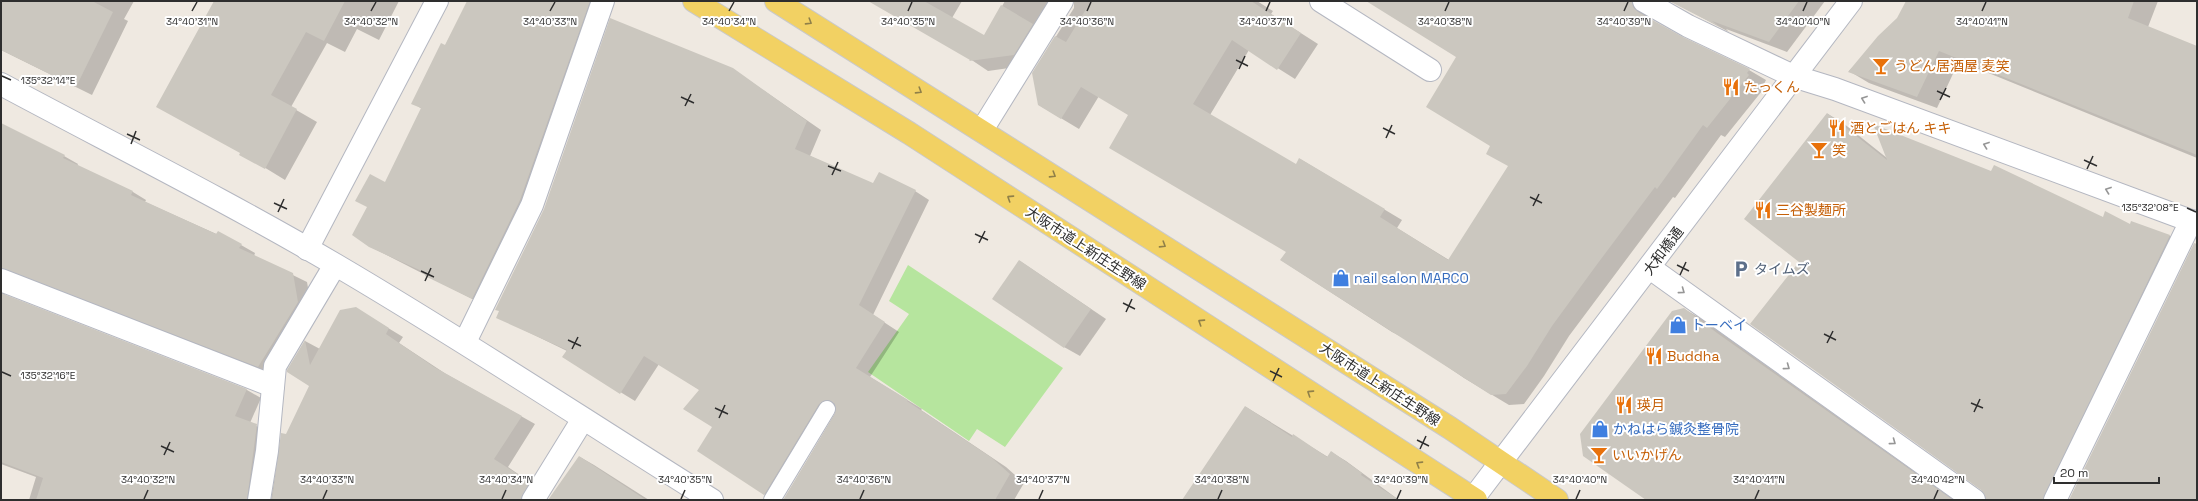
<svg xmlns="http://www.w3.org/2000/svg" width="2198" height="501" font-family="'Space Grotesk','Noto Sans JP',sans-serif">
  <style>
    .green { fill: #b6e59e }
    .shadow { fill: #0003 }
    .building { fill: #cbc7bf }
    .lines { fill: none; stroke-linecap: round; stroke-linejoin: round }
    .service-casing { stroke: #b4b7c1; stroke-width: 18 }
    .minor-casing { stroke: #b4b7c1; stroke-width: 24 }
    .tertiary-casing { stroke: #b4b7c1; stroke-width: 24 }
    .primary-casing { stroke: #c9c9c9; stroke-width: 24 }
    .service { stroke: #fff; stroke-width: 16 }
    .minor { stroke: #fff; stroke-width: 22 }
    .tertiary { stroke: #fff; stroke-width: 22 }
    .primary { stroke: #f2d163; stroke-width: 22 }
    .oneway { stroke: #908048 }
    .oneway2 { stroke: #969696 }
    .ticks { fill: none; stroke: #2e2e2e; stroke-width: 1.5 }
    .labels { text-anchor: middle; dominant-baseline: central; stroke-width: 4; stroke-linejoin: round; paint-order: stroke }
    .food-label { font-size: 14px; fill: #c56008; stroke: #fff; text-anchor: start }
    .street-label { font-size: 14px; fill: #2e2e2e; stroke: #fff }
    .service-label { font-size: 14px; fill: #4e5e75; stroke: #fff; text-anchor: start }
    .shop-label { font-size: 14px; fill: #366cbe; stroke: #fff; text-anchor: start }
    .ticks-label { font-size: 10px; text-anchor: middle; fill: #2e2e2e; stroke: #fff; stroke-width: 4; stroke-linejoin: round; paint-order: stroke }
  </style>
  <rect width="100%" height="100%" fill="#efe9e1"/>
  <path class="green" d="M 908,265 L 1063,368 L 1005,447 L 977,429 L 969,441 L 868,372 L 909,314 L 889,301 Z"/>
  <g class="shadow">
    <path d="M 1,1 L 134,1 L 124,19 L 128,21 L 92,95 L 1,50 Z"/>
    <path d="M 215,1 L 399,1 L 379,40 L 357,29 L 345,52 L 327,43 L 291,107 L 317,122 L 285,180 L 241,153 Z"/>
    <path d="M 468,1 L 609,1 L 488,307 L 369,246 L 386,183 L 422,109 L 413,103 L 445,46 Z"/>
    <path d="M 884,1 L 962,1 L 952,18 L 984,37 L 1005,1 L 1073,1 L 1031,65 L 988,71 Z"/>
    <path d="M 1074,1 L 1257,1 L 1273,11 L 1271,14 L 1318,44 L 1295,79 L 1249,50 L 1210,115 L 1296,165 L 1300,159 L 1402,220 L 1397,228 L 1449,260 L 1509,166 L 1492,146 L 1458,56 L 1398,1 L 1657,1 L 1649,12 L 1651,19 L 1655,23 L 1682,38 L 1749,70 L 1766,80 L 1764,84 L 1766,86 L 1725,137 L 1721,135 L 1675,198 L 1673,197 L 1569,336 L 1544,376 L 1524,404 L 1509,405 L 1464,378 L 1410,341 L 1392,332 L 1281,260 L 1287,251 L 1129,115 L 1099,96 L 1079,129 L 1039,105 L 1033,73 L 1074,8 Z"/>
    <path d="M 1671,1 L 1825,1 L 1787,52 L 1726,29 L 1729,32 Z"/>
    <path d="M 1911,1 L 2158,1 L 2148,27 L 2197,47 L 2197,158 L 1959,61 L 1937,108 L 1869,83 L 1849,71 L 1906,12 Z"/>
    <path d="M 731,68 L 821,130 L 810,156 L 874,185 L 915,191 L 929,200 L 873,315 L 899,332 L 870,377 L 922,409 L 921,410 L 1006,467 L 1024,483 L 1014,500 L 784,500 L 837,410 L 833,412 L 774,500 L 762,493 L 714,426 L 700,390 L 659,364 L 635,401 L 563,357 L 567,351 L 497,317 Z"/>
    <path d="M 1828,114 L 1843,123 L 1887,158 L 2168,235 L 2184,244 L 2061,500 L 1986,500 L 1987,495 L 1800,262 Z"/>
    <path d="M 1,124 L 64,156 L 78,164 L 77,166 L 133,192 L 146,200 L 145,202 L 241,245 L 255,253 L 254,256 L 307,282 L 312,311 L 272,374 L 3,284 L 5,296 L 247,390 L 261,398 L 250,423 L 271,433 L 261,500 L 29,500 L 36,477 L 1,464 Z"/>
    <path d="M 1020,261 L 1106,319 L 1080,356 L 1064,347 Z"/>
    <path d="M 1684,309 L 1700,318 L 1954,500 L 1648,500 Z"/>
    <path d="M 370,317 L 403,337 L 399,343 L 446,374 L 535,424 L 508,467 L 543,491 L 538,500 L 271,500 L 282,434 L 287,436 L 310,386 L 288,370 L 305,341 L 320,349 Z"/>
    <path d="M 1246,407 L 1328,457 L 1331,452 L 1346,461 L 1399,500 L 1203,500 Z"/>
    <path d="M 580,457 L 594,465 L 649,500 L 549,500 Z"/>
  </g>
  <g class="building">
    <path d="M 1,1 L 92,1 L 113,12 L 76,87 L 1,50 Z"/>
    <path d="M 214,1 L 345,1 L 324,41 L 306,32 L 271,95 L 297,109 L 265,169 L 239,155 L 240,153 L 156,107 Z"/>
    <path d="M 467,1 L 590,1 L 520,200 L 472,299 L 425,276 L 426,273 L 369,247 L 352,235 L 367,207 L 355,201 L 370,174 L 385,182 L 421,108 L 411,104 L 441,43 L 445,45 Z"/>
    <path d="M 868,1 L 924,1 L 984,35 L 1001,5 L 1033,24 L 1014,55 L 969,61 L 970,60 Z"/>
    <path d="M 1091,1 L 1251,1 L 1301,33 L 1277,70 L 1232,40 L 1193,104 L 1296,164 L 1299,158 L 1385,209 L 1380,217 L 1448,260 L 1508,166 L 1486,154 L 1490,146 L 1426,107 L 1456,57 L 1366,1 L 1632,1 L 1633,7 L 1638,12 L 1683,37 L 1750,69 L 1747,73 L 1749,75 L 1707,128 L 1703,125 L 1657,189 L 1655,187 L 1598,263 L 1552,326 L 1527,366 L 1506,394 L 1491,395 L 1280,260 L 1286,252 L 1109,148 L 1128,115 L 1081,87 L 1061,119 L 1038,105 L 1032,73 L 1055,36 L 1066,42 Z"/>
    <path d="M 1669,1 L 1799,1 L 1769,42 L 1712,21 L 1720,27 Z"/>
    <path d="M 1906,1 L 2134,1 L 2128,18 L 2197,46 L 2197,155 L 1939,51 L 1917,97 L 1848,72 L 1878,36 L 1897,18 Z"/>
    <path d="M 610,18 L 733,68 L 807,121 L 795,149 L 873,183 L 879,172 L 916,190 L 859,305 L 885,322 L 856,368 L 908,400 L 907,401 L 992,458 L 1010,474 L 995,500 L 783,500 L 835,414 L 835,404 L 828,400 L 819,404 L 764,495 L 697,451 L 712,427 L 683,409 L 699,390 L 644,356 L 620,394 L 562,357 L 567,350 L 496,318 L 499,311 L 495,310 L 544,209 Z"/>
    <path d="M 1827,113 L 1887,160 L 1873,124 L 1991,171 L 1994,165 L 2103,217 L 2105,211 L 2130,224 L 2131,221 L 2170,235 L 2043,500 L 1986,500 L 1981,490 L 1750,324 L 1799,262 L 1744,219 Z"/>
    <path d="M 1,123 L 65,155 L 63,158 L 133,191 L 131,195 L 216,234 L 218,231 L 242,244 L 239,248 L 293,273 L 298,302 L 258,367 L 1,268 Z"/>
    <path d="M 2194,243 L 2197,244 L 2197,500 L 2069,500 Z"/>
    <path d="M 1019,260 L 1091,309 L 1064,348 L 992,299 Z"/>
    <path d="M 1,293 L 247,389 L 235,416 L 257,424 L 247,500 L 36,500 L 43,478 L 1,462 Z"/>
    <path d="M 356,307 L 389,328 L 386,334 L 434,367 L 522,416 L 494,459 L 530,482 L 521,500 L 272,500 L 281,433 L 286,434 L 309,386 L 287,372 L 287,370 L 305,340 L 310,365 L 340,310 Z"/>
    <path d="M 1684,308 L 1717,333 L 1953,500 L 1646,500 L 1583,456 L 1580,434 L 1672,311 Z"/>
    <path d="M 1245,406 L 1292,437 L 1293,434 L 1327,457 L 1331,451 L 1362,473 L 1361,475 L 1399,500 L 1182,500 Z"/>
    <path d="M 579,456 L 646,500 L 548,500 Z"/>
  </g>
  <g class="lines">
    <g class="service-casing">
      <path id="service" d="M 772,500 L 827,409"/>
    </g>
    <g class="minor-casing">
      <g id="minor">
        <path d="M 1321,1 L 1430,70"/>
        <path d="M 1644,1 L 1688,26 L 1793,76 L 1835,89 L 2191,221 L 2197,222"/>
        <path d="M 982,130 L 1062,1"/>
        <path d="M 307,249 L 437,1"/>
        <path d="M 1650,268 L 1974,500"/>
        <path d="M 1,280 L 273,386"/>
        <path d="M 465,342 L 532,205 L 603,1"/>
        <path d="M 259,500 L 267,451 L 275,366 L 335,265"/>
        <path d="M 533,500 L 583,419"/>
        <path d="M 2055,500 L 2191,221"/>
      </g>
    </g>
    <g class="tertiary-casing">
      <g id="tertiary">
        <path d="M 1,84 C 113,144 227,201 336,265 C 464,340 587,422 712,500"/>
        <path d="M 1472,500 L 1851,1"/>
      </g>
    </g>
    <g class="primary-casing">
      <g id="primary">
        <path d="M 694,1 L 909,133 L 1476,500"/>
        <path d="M 776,1 L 1450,428 L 1557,500"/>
      </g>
    </g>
    <use href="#service" class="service"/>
    <use href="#minor" class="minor"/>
    <use href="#tertiary" class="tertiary"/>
    <use href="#primary" class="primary"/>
  </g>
  <defs><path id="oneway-chevron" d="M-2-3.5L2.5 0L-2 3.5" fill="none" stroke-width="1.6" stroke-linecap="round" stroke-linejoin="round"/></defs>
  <g class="oneway">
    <use href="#oneway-chevron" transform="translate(809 22) rotate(32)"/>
    <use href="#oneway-chevron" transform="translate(919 91) rotate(32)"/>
    <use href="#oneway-chevron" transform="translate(1053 175) rotate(32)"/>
    <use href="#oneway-chevron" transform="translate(1010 198) rotate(-147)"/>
    <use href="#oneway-chevron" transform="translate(1163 245) rotate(32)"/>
    <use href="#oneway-chevron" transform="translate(1201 322) rotate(-147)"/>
    <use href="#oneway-chevron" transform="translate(1310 393) rotate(-147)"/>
    <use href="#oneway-chevron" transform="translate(1419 464) rotate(-148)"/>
  </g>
  <g class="oneway2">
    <use href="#oneway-chevron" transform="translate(1864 99) rotate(-160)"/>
    <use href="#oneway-chevron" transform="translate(1986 145) rotate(-160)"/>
    <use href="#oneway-chevron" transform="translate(2108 190) rotate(-160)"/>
    <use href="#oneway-chevron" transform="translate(1682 291) rotate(36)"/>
    <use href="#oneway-chevron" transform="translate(1787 367) rotate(36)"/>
    <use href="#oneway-chevron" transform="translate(1893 442) rotate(36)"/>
  </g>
  <path class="ticks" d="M 192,11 L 197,2M 371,11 L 376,2M 550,11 L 555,2M 729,11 L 734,2M 908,11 L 912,2M 1087,11 L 1091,2M 1266,11 L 1270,2M 1445,11 L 1449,2M 1624,11 L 1628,2M 1803,11 L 1807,2M 1982,11 L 1986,2M 1236,60 L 1248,66M 1239,69 L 1245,56M 2,76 L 11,80M 1937,91 L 1950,97M 681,97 L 694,103M 1940,100 L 1946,88M 685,106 L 691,94M 1383,128 L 1395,134M 127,134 L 140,140M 1386,138 L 1392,125M 131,144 L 136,131M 2084,160 L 2097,166M 828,166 L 841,171M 2087,169 L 2093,156M 832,175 L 838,162M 1530,197 L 1542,203M 274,203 L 287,209M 1533,206 L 1539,194M 2187,208 L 2196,212M 278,212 L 284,199M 975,234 L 988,240M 979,243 L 985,231M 1677,265 L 1689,271M 421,271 L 434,277M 1680,275 L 1686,262M 425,281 L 431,268M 1123,303 L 1135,309M 1126,312 L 1132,299M 1824,334 L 1836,340M 568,340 L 581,346M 1827,343 L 1833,331M 572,349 L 578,337M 1270,371 L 1282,377M 2,372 L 11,376M 1273,381 L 1279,368M 1971,403 L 1983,408M 715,408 L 728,414M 1974,412 L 1980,399M 719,418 L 725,405M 1417,440 L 1429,446M 161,446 L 174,452M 1420,449 L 1426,436M 164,455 L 170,442M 144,499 L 148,490M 323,499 L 327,490M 502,499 L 506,490M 681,499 L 685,490M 860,499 L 864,490M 1039,499 L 1043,490M 1218,499 L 1222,490M 1397,499 L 1401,490M 1576,499 L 1580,490M 1755,499 L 1759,490M 1934,499 L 1938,490"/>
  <defs>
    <g id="bar-bare" transform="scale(1.38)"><path d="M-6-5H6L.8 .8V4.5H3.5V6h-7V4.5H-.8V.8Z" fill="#e8710a" stroke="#fff" stroke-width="2.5" paint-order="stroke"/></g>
    <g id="restaurant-bare" transform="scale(1.38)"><path d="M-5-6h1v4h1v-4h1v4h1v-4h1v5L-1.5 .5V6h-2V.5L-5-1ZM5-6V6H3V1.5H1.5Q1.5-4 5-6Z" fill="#e8710a" stroke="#fff" stroke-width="2.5" paint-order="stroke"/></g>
    <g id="parking-bare" transform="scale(1.38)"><path d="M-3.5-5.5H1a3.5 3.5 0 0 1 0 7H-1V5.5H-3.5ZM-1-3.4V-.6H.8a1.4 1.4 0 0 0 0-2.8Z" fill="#5c6f8a" stroke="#fff" stroke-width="2.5" paint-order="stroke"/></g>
    <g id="shop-bare" transform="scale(1.38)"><path d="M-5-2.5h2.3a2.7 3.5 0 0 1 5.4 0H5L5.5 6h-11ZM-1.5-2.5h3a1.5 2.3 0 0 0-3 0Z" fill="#3f7fe0" stroke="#fff" stroke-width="2.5" paint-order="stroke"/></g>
  </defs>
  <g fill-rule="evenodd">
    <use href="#bar-bare" x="1881" y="66"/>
    <use href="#restaurant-bare" x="1731" y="87"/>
    <use href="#restaurant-bare" x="1837" y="128"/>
    <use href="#bar-bare" x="1819" y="150"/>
    <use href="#restaurant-bare" x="1763" y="210"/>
    <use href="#parking-bare" x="1741" y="269"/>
    <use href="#shop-bare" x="1341" y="278"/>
    <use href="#shop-bare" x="1678" y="325"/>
    <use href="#restaurant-bare" x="1654" y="356"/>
    <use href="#restaurant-bare" x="1624" y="405"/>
    <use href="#shop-bare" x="1600" y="429"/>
    <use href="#bar-bare" x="1599" y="455"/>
  </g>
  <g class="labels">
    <g class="food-label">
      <text x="1894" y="66">うどん居酒屋 麦笑</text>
      <text x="1744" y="87">たっくん</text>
      <text x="1850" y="128">酒とごはん キキ</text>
      <text x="1832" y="150">笑</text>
      <text x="1776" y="210">三谷製麺所</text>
      <text x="1667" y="356">Buddha</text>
      <text x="1637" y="405">瑛月</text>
      <text x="1612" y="455">いいかげん</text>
    </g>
    <g class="street-label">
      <text transform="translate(1086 248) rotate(33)">大阪市道上新庄生野線</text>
      <text transform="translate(1663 251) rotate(-53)">大和橋通</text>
      <text transform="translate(1380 384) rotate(33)">大阪市道上新庄生野線</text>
    </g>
    <g class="service-label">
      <text x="1754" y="269">タイムズ</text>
    </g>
    <g class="shop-label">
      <text x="1354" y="278">nail salon MARCO</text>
      <text x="1691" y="325">トーベイ</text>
      <text x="1613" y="429">かねはら鍼灸整骨院</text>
    </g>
  </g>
  <g class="ticks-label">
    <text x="192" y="25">34°40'31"N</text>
    <text x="908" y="25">34°40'35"N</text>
    <text x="1087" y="25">34°40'36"N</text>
    <text x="1266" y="25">34°40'37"N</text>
    <text x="1445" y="25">34°40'38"N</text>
    <text x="1624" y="25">34°40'39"N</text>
    <text x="1803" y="25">34°40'40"N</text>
    <text x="1982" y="25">34°40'41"N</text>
    <text x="371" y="25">34°40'32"N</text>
    <text x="550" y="25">34°40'33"N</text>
    <text x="729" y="25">34°40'34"N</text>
    <text x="48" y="84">135°32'14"E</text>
    <text x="2150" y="211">135°32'08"E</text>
    <text x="48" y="379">135°32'16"E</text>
    <text x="148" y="483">34°40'32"N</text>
    <text x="327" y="483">34°40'33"N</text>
    <text x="506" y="483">34°40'34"N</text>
    <text x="685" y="483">34°40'35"N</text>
    <text x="864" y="483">34°40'36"N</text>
    <text x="1043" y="483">34°40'37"N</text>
    <text x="1222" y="483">34°40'38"N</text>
    <text x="1401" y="483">34°40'39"N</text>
    <text x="1580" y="483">34°40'40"N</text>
    <text x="1759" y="483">34°40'41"N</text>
    <text x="1938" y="483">34°40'42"N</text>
  </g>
  <rect width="2198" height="501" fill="none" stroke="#2e2e2e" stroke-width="4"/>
  <path d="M2054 477v6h105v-6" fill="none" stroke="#2e2e2e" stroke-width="2"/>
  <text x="2060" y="477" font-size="12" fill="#2e2e2e" stroke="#ffffff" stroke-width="3" paint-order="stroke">20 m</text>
</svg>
